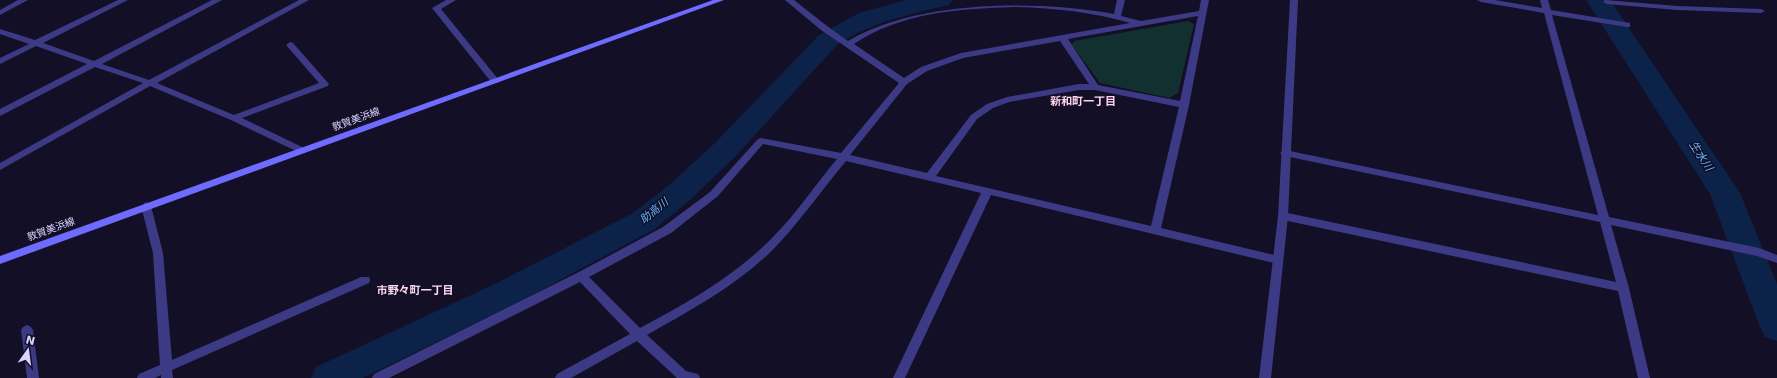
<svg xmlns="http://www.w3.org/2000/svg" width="1777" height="378" font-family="'DejaVu Sans','Noto Sans JP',sans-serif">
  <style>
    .green { fill: #12302f }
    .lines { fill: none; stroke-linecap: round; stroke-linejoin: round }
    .river { fill: #0c2248; fill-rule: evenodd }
    .minor { fill: #3d3a85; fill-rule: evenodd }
    .tertiary { fill: #3d3a85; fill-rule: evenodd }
    .secondary { fill: #6f6bff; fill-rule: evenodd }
    .labels { text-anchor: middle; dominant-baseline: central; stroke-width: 3; stroke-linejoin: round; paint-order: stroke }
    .street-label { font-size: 10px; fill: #d9d4ff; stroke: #130f26 }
    .neighbourhood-label { font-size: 11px; font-weight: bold; fill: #ffd6f0; stroke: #130f26 }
    .water-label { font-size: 11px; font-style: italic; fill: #62b6ff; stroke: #130f26 }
  </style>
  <rect width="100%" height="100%" fill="#130f26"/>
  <path class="green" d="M 1188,21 L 1194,24 L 1178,93 L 1169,98 L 1100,83 L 1072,45 L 1074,41 Z"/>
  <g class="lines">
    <g class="river">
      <path d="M 906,0 L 953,0 L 949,5 C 908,15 874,21 837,45 L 735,157 L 690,200 L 655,229 L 521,301 L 363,378 L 311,378 L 316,367 L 497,283 L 633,213 L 668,186 L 715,143 L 819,35 L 859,13 Z"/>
      <path d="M 1586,0 L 1610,0 L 1740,193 L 1777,284 L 1777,341 L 1765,337 L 1760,327 L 1710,194 Z"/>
    </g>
    <g class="minor">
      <path d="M 18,0 L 28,0 L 0,15 L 0,10 Z"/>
      <path d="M 118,0 L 128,0 L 43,43 L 94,61 L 212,0 L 222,0 L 102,64 L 149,80 L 299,0 L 309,0 L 157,83 L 234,115 L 319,83 L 286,45 L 290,42 L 293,43 L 329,84 L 328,86 L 242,118 L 304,148 L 306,150 L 304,152 L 298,152 L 231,120 L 150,86 L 0,170 L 0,163 L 143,83 L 95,67 L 0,116 L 0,109 L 87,64 L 36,46 L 0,64 L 0,58 L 29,44 L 0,34 L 0,29 L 35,40 Z"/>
      <path d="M 446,0 L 456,0 L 441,9 L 498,79 L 499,81 L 498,83 L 492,83 L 432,8 Z"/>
      <path d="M 785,0 L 794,0 L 827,26 L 848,41 C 918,0 1035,0 1114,14 L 1117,0 L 1125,0 L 1121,16 L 1141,21 L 1199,11 L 1201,0 L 1209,0 L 1189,105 L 1161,228 L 1278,256 L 1282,257 L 1283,260 L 1282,263 L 1278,264 L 991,195 L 905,378 L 893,378 L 981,193 L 846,161 C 824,187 804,216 781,241 C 744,282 694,308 647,335 L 686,371 L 698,374 L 700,378 L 677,378 L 637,341 L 571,378 L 555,378 L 557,374 L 630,334 L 580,282 L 389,378 L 372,378 L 374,374 L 577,273 L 663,227 L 710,192 L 758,139 L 761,138 L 841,153 L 899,83 L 821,30 ZM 1014,7 C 1054,8 1092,12 1130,23 L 961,53 L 921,67 L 904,78 L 854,44 C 902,12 958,9 1014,7 ZM 1198,16 L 1180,101 L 1098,85 L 1068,39 ZM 1060,41 L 1089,84 L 1079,84 L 1007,97 L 987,104 L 971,115 L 927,173 L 850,155 L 907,84 L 927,71 L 963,58 ZM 1079,90 L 1095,90 L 1179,107 L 1151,226 L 936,176 L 977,119 L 993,108 L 1009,102 ZM 763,144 L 837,159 C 816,184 796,214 773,237 C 734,277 688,302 640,328 L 589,277 L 671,233 L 718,196 Z"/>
      <path d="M 1477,0 L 1495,0 L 1542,8 L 1540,0 L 1548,0 L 1551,10 L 1630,23 L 1630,27 L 1627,27 L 1552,15 L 1609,217 L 1759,248 L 1777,255 L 1777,263 L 1757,256 L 1611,225 L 1629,288 L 1650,378 L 1638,378 L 1618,291 L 1283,220 L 1278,216 L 1283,212 L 1616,282 L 1600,222 L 1285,156 L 1280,153 L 1285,150 L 1598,215 L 1544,13 L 1481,2 Z"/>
      <path d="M 1605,0 L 1677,6 L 1761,9 L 1765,11 L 1761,13 L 1677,10 L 1607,4 L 1603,2 Z"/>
      <path d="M 146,202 L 151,206 L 163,253 L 172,360 L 361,277 L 369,277 L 370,280 L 369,283 L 172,370 L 173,378 L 161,378 L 161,375 L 155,378 L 137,378 L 139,374 L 160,365 L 153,253 L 141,206 Z"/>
      <path d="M 27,325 L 31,327 L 33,330 L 39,378 L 27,378 L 21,330 L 23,327 Z"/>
    </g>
    <path class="tertiary" d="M 1290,0 L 1298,0 L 1288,216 L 1271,378 L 1259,378 L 1278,216 Z"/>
    <path class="secondary" d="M 713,0 L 724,0 L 0,264 L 0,256 Z"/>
  </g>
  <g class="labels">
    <g class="street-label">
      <text transform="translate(356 119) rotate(-20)">敦賀美浜線</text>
      <text transform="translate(51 229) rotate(-20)">敦賀美浜線</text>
    </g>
    <g class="neighbourhood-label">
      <text x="1083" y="101">新和町一丁目</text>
      <text x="415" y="290">市野々町一丁目</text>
    </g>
    <g class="water-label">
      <text transform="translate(1701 156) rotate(57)">生水川</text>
      <text transform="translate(654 211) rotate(-39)">助高川</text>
    </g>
  </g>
  <g transform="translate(28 350) rotate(14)" stroke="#130f26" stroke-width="3" paint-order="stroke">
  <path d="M0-3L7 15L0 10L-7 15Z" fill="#d9d4ff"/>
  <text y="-6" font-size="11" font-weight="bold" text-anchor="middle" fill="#d9d4ff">N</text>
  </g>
</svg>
